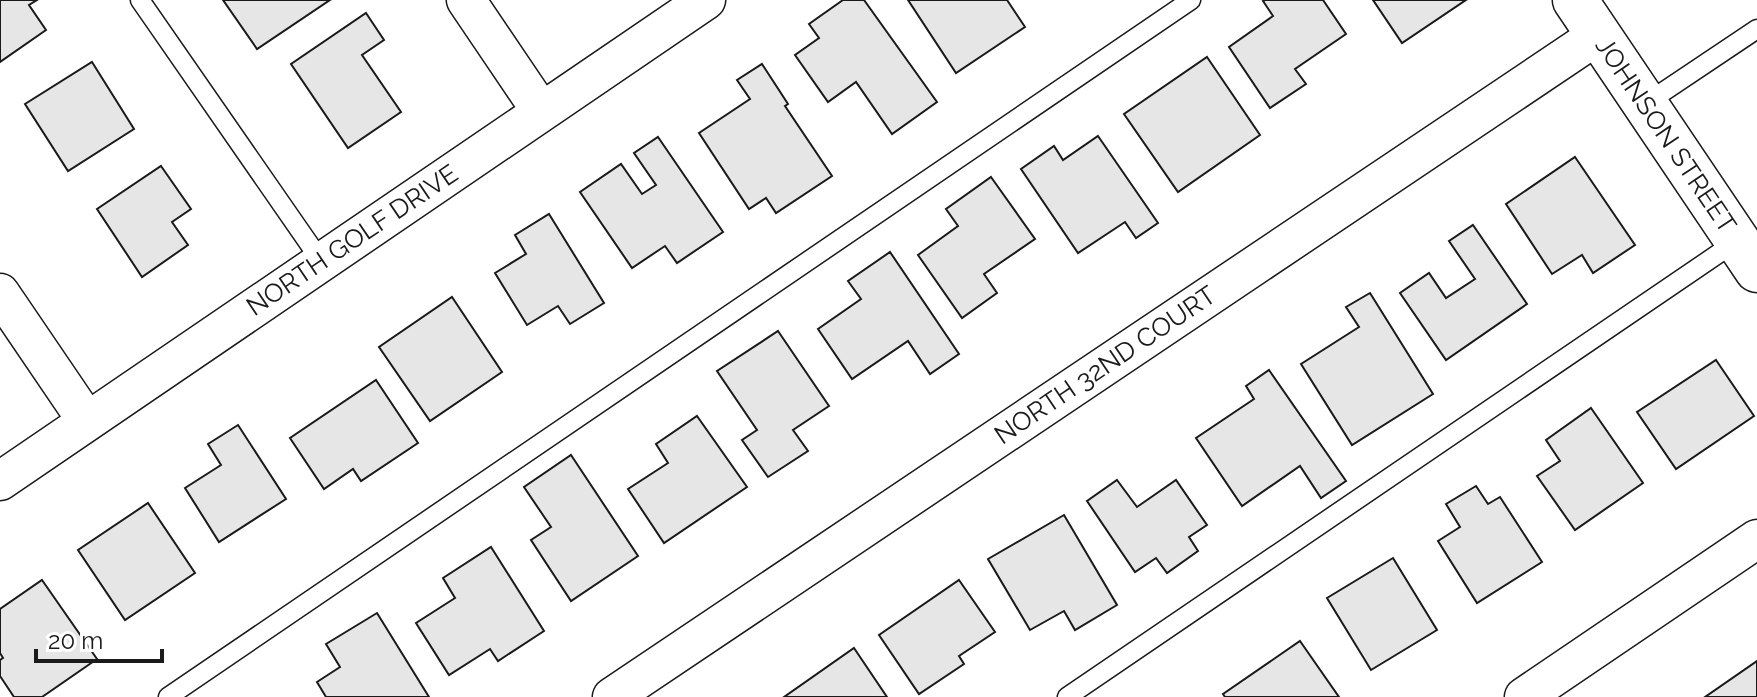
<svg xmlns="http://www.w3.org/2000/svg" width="1757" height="697" font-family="Raleway,sans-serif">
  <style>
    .building { fill: #e6e6e6; stroke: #1a1a1a; stroke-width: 2 }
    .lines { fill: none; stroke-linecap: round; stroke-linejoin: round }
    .service-casing { stroke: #1a1a1a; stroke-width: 21 }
    .minor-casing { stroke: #1a1a1a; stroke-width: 41 }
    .tertiary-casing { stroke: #1a1a1a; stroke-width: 47 }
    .service { stroke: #fff; stroke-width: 18 }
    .minor { stroke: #fff; stroke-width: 38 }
    .tertiary { stroke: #fff; stroke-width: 44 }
    .labels { text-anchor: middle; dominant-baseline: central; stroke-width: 6; stroke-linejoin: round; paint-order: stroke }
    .street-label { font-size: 26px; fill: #1a1a1a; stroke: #fff }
  </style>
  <rect width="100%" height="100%" fill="#fff"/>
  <g class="building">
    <path d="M 0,0 L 37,0 L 29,5 L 46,30 L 0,62 Z"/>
    <path d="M 223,0 L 330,0 L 257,49 Z"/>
    <path d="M 843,0 L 864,0 L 937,102 L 892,134 L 856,82 L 828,102 L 795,55 L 819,38 L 809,24 Z"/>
    <path d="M 908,0 L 1007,0 L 1025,27 L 956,73 Z"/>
    <path d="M 1265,0 L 1323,0 L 1346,34 L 1295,69 L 1306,84 L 1270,108 L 1229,47 L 1273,16 L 1263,1 Z"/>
    <path d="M 1373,0 L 1466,0 L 1402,43 Z"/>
    <path d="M 366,13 L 384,40 L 362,55 L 401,112 L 348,148 L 291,64 Z"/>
    <path d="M 1207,57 L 1260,135 L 1178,192 L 1124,114 Z"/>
    <path d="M 92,62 L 134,129 L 68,171 L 25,104 Z"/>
    <path d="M 762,64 L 788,104 L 785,106 L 832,176 L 776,213 L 766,198 L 749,209 L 699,133 L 750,99 L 737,80 Z"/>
    <path d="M 1098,136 L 1158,223 L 1136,238 L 1125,222 L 1078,253 L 1021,169 L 1054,146 L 1063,160 Z"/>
    <path d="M 658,137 L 723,232 L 677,263 L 665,246 L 632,268 L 580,192 L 621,164 L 642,194 L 656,185 L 634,153 Z"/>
    <path d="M 1575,157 L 1635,245 L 1593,273 L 1582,255 L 1552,274 L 1506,204 Z"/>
    <path d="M 161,166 L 191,209 L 172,222 L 188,245 L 142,277 L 97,209 Z"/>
    <path d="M 991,177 L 1035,239 L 984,274 L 997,293 L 962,318 L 918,255 L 958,226 L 946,209 Z"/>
    <path d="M 549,214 L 604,303 L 570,324 L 558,306 L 527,325 L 495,273 L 526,254 L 515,235 Z"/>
    <path d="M 1473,225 L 1527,304 L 1446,360 L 1400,293 L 1429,273 L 1446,298 L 1475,279 L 1449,241 Z"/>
    <path d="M 890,252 L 959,354 L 930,374 L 908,341 L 852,379 L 818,329 L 861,299 L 848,281 Z"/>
    <path d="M 1370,293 L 1433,394 L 1352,445 L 1301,364 L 1359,327 L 1346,307 Z"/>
    <path d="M 452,297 L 502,372 L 430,421 L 379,347 Z"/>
    <path d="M 778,331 L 829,406 L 793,430 L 808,451 L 768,477 L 742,440 L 757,430 L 717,371 Z"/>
    <path d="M 1716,360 L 1754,416 L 1676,469 L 1637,412 Z"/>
    <path d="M 1269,370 L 1346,481 L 1321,498 L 1300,466 L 1242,506 L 1196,438 L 1254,399 L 1246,386 Z"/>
    <path d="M 376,380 L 418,443 L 361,481 L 353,469 L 324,489 L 290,438 Z"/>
    <path d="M 1591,408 L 1643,483 L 1575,530 L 1537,476 L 1560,461 L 1546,440 Z"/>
    <path d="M 697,416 L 747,487 L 664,543 L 628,489 L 668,463 L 656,444 Z"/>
    <path d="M 238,425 L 286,499 L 219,542 L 185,488 L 221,465 L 208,444 Z"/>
    <path d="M 571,455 L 638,556 L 571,601 L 531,540 L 551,527 L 524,487 Z"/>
    <path d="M 1117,480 L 1137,507 L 1176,480 L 1207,525 L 1189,537 L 1198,551 L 1167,573 L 1156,558 L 1135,572 L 1087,501 Z"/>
    <path d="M 1476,486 L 1488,504 L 1500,497 L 1542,562 L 1477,603 L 1438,541 L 1460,527 L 1446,504 Z"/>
    <path d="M 148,503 L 195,573 L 125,620 L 78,550 Z"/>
    <path d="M 1064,515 L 1117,605 L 1075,630 L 1064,611 L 1030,630 L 988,559 Z"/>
    <path d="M 491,547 L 544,631 L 498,661 L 490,649 L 449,675 L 416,623 L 455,598 L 443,578 Z"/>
    <path d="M 1393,558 L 1437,630 L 1371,670 L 1327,598 Z"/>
    <path d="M 42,580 L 97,659 L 42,697 L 14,697 L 0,676 L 0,660 L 3,658 L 0,653 L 0,609 Z"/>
    <path d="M 959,580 L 995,632 L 959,656 L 964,664 L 919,694 L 879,635 Z"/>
    <path d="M 377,613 L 429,697 L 326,697 L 317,682 L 340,667 L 326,644 Z"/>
    <path d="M 1300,641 L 1339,697 L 1225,697 L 1223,694 Z"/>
    <path d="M 854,648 L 887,697 L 784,697 Z"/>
    <path d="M 1757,661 L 1757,697 L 1705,697 Z"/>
  </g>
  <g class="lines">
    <g class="service-casing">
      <g id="service">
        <path d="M 140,0 L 321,261"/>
        <path d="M 1645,104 L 1757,29"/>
        <path d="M 168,697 L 1191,0"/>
        <path d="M 1067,697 L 1737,241"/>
      </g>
    </g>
    <g class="minor-casing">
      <g id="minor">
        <path d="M 466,0 L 541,111"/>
        <path d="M 0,293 L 87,421"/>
        <path d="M 0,481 L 706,0"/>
        <path d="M 612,697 L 1598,35"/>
        <path d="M 1524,697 L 1757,539"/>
      </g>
    </g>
    <g class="tertiary-casing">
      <path id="tertiary" d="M 1575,0 L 1757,270"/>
    </g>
    <use href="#service" class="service"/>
    <use href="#minor" class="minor"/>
    <use href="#tertiary" class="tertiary"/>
  </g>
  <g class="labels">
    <g class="street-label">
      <text transform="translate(1666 135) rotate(56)">JOHNSON STREET</text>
      <text transform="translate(352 240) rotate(-34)">NORTH GOLF DRIVE</text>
      <text transform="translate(1105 365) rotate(-34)">NORTH 32ND COURT</text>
    </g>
  </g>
  <path d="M36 649v12h126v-12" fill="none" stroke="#1a1a1a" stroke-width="4"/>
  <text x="48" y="649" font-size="24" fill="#1a1a1a" stroke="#ffffff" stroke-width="6" paint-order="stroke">20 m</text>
</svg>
